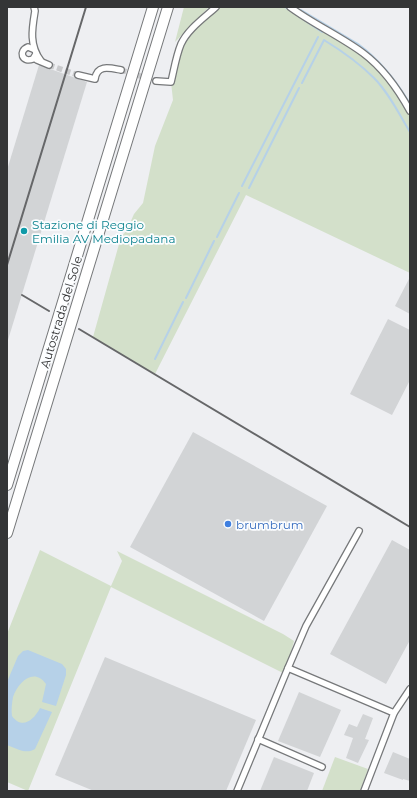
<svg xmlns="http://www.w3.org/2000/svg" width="417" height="798" font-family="Montserrat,sans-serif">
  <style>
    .green { fill: #d3e0ca }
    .water { fill: #b6d1e8 }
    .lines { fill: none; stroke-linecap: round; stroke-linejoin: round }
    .stream { stroke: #b6d1e8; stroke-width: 2 }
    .building { fill: #d2d4d6 }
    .street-tunnel { stroke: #c9cacc; stroke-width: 5.5; stroke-dasharray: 5.5 3; stroke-linecap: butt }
    .street-casing { stroke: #76787a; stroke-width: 8 }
    .highway-casing { stroke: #76787a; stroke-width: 12 }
    .street { stroke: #fff; stroke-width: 5.5 }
    .highway { stroke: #fff; stroke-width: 10 }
    .rail { stroke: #666769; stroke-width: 2 }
    .culture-dot { fill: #0f9aa8; stroke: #fbfdff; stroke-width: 1.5 }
    .shop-dot { fill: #3f7fe0; stroke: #fbfdff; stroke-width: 1.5 }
    .labels { text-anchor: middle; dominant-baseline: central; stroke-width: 3.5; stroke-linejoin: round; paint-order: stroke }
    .culture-label { font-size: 12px; fill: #0d838f; stroke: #fbfdff; text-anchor: start }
    .street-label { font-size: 12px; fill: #343536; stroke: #fbfdff }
    .shop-label { font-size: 12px; fill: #366cbe; stroke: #fbfdff; text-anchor: start }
  </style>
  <rect width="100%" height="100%" fill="#eeeff2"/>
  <g class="green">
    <path d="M 184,7 L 209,7 L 175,42 Z"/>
    <path d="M 216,7 L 290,7 L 372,60 L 410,111 L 410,273 L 246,195 L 155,374 L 93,337 L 121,237 L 127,230 L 134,214 L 143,203 L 155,146 L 173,100 L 171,82 L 181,45 Z"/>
    <path d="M 40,550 L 111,586 L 122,561 L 117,551 L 283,634 L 294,641 L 285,674 L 111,587 L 28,791 L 7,782 L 7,634 Z"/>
    <path d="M 335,757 L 368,769 L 360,791 L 322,791 Z"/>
  </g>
  <path class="water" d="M 28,650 L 62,664 L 66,669 L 66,675 L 56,706 L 42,702 L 46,684 C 34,667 18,682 13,697 C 12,703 11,710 12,716 C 22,730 34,720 40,708 L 52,712 L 35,749 C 26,755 16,748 7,745 L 7,682 L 18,656 L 23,651 Z"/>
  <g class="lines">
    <g class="stream">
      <path d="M 285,7 L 322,32"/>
      <path d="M 301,10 L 358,44 C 380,60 396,80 410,104"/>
      <path d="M 302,83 L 324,40 C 342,51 359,63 374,78 C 389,93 399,114 410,132"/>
      <path d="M 242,186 L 318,37"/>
      <path d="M 249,188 L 299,88"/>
      <path d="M 217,237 L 239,193"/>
      <path d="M 186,298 L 214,241"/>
      <path d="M 155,359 L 183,302"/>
    </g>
  </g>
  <g class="building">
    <path d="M 39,65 L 87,82 L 8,340 L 7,339 L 7,170 Z"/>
    <path d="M 410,277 L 410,314 L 395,306 Z"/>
    <path d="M 388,319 L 410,330 L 410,380 L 392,415 L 350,394 Z"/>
    <path d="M 193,432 L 327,506 L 264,621 L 130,547 Z"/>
    <path d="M 392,540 L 410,550 L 410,640 L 386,684 L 330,654 Z"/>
    <path d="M 105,657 L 256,720 L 226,791 L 94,791 L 55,775 Z"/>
    <path d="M 299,692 L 341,710 L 320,757 L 278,741 Z"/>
    <path d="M 363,714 L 373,718 L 365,739 L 369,740 L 358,763 L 346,758 L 353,738 L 344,735 L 349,724 L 357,727 Z"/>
    <path d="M 393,752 L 410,759 L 410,781 L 403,779 L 403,780 L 384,773 Z"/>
    <path d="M 274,757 L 314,773 L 307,791 L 260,791 Z"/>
  </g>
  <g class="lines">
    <g class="street-tunnel">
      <path d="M 49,65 L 78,75"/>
      <path d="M 121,70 L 156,81"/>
    </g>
    <g class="street-casing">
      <g id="street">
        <path d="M 34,7 L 35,11 C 32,29 29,45 41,61"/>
        <path d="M 290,7 C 313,24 340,36 363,53 C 383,68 398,89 410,111"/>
        <path d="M 33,49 L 28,47 C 18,51 22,63 33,59 L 36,54"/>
        <path d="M 37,60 L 49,65"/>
        <path d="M 78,75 L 95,79 C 97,64 110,68 121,70"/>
        <path d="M 156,81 L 171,82 C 174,70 176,56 181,44 C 188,29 204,18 216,7"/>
        <path d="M 288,668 L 306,626 L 359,531"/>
        <path d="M 258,739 L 322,767"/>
        <path d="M 237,791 L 288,668 L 394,713"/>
        <path d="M 364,791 L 394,713 L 410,689"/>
      </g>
    </g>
    <g class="highway-casing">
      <g id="highway">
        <path d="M 7,485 L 153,7"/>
        <path d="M 7,533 L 168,7"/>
      </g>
    </g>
    <use href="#street" class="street"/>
    <use href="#highway" class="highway"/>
    <g class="rail">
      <path d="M 7,265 L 86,7"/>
      <path d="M 22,295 L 49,311"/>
      <path d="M 79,329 L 410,527"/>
    </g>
  </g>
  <circle class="culture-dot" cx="24" cy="231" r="4"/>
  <circle class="shop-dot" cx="228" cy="524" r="4"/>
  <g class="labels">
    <g class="culture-label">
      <text x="32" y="224">Stazione di Reggio<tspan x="32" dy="14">Emilia AV Mediopadana</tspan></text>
    </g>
    <g class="street-label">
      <text transform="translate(61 312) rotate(-73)">Autostrada del Sole</text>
    </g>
    <g class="shop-label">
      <text x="236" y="524">brumbrum</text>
    </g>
  </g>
  <rect width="417" height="798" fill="none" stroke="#343536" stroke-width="16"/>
</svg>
